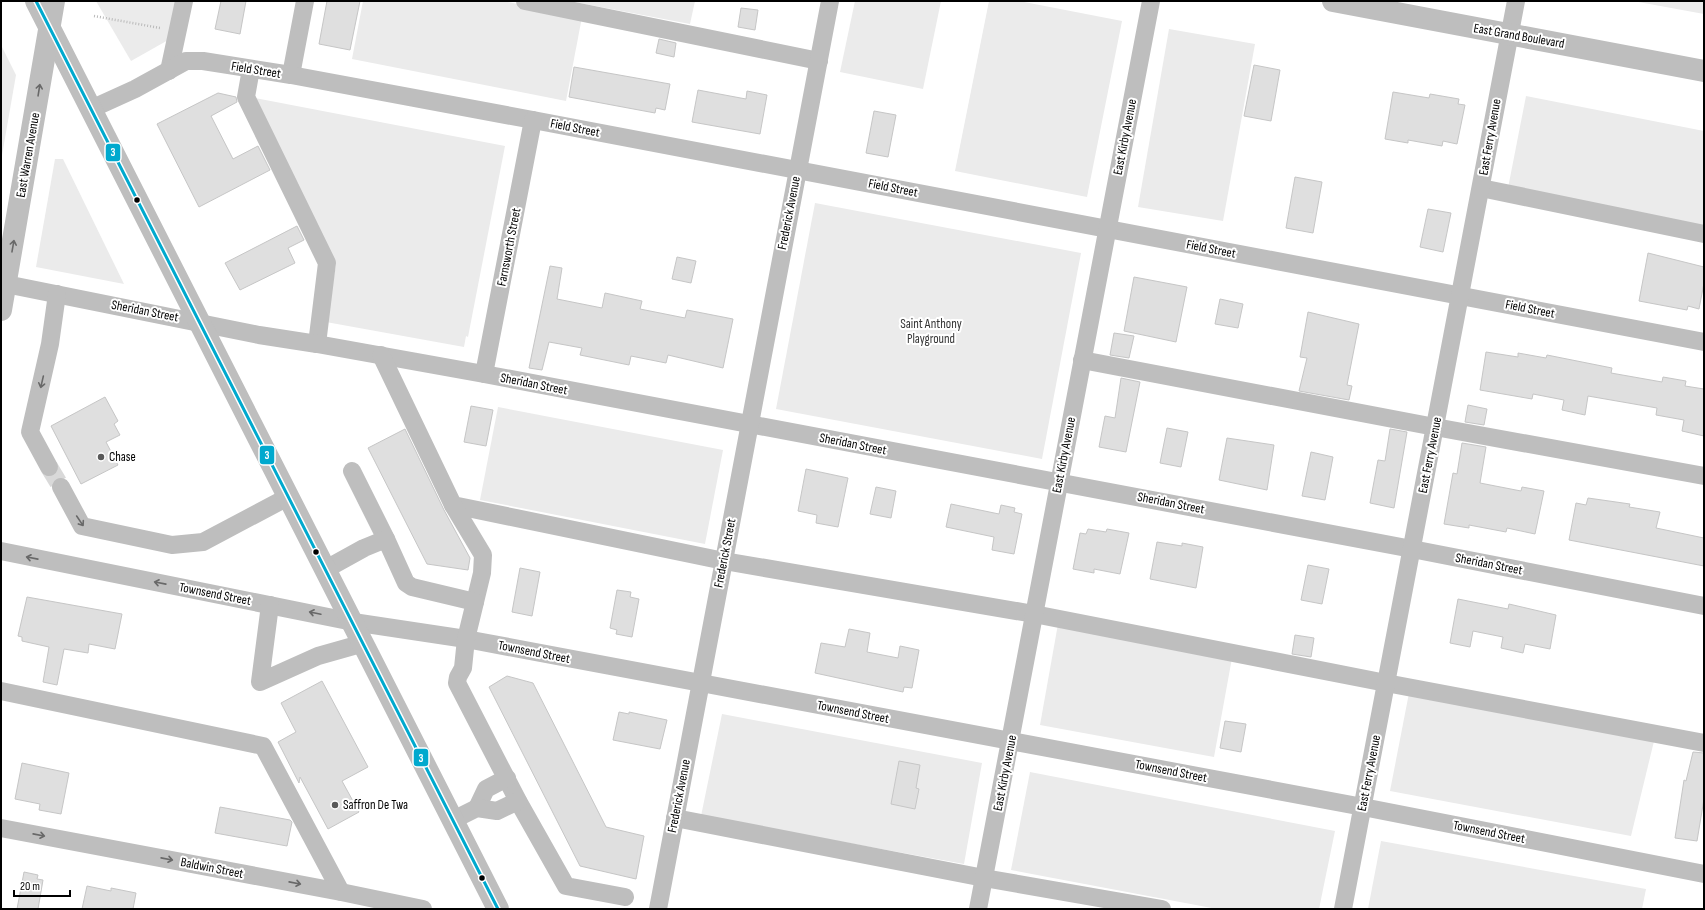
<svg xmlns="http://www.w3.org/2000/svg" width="1705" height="910" font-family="'Sofia Sans Condensed',sans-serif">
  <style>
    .green { fill: #ebebeb }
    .building { fill: #dfdfdf; stroke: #c6c6c6 }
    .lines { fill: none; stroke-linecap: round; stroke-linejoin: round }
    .minor-tunnel { stroke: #d9d9d9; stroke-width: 18; stroke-dasharray: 18 9; stroke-linecap: butt }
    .path { stroke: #b9b9b9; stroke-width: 2.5; stroke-dasharray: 1 2; stroke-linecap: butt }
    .minor { stroke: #bebebe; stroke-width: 18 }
    .major { stroke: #bebebe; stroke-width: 22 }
    .bus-1-casing { stroke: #fff; stroke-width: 6 }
    .bus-1 { stroke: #00a9ce; stroke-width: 3 }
    .oneway { stroke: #686868 }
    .bus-dot { fill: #000; stroke: #fff; stroke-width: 1.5 }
    .poi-dot { fill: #595959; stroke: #fff; stroke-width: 1.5 }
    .labels { text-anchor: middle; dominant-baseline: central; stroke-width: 4; stroke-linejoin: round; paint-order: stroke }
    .street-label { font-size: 13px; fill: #000; stroke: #fff }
    .park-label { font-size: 13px; fill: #323232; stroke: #fff }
    .poi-label { font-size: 13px; fill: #000; stroke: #fff; text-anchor: start }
    .line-badge { stroke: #fff; stroke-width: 1.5 }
    .badge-label { font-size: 11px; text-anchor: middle; font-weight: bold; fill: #fff }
  </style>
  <rect width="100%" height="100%" fill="#fff"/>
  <g class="green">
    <path d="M 96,1 L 178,1 L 170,39 L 131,61 Z"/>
    <path d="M 363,1 L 503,1 L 582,17 L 566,101 L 352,59 Z"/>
    <path d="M 569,1 L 695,1 L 690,24 Z"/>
    <path d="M 855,1 L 941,1 L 923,89 L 840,72 Z"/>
    <path d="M 989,1 L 1019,1 L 1122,21 L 1087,197 L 955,171 Z"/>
    <path d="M 1633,1 L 1704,1 L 1704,14 Z"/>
    <path d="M 1169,29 L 1255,44 L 1223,221 L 1138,207 Z"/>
    <path d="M 1,45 L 16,75 L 1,161 Z"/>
    <path d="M 1526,96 L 1704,131 L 1704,226 L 1508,188 Z"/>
    <path d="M 255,98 L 505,146 L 468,337 L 466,336 L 464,347 L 326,322 L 336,265 Z"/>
    <path d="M 55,159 L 63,159 L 124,284 L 36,267 Z"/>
    <path d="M 815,203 L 1081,253 L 1042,459 L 776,409 Z"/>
    <path d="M 498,407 L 723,450 L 705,544 L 480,500 Z"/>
    <path d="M 1058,624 L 1232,658 L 1214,757 L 1040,725 Z"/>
    <path d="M 1409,693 L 1655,737 L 1631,836 L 1390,791 Z"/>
    <path d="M 722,714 L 982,763 L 964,864 L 701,816 Z"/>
    <path d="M 1030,772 L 1335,831 L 1319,909 L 1217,909 L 1011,870 Z"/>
    <path d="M 1381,841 L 1646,889 L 1642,909 L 1368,909 Z"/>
  </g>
  <g class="building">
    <path d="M 221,1 L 246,1 L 240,34 L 215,29 Z"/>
    <path d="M 327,1 L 360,1 L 350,50 L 319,44 Z"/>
    <path d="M 741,8 L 758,10 L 755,30 L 738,27 Z"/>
    <path d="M 659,39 L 676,43 L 674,57 L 656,53 Z"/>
    <path d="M 1254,65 L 1280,70 L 1271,121 L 1244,116 Z"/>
    <path d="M 574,67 L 670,84 L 665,110 L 656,108 L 655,113 L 569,97 Z"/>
    <path d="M 698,90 L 746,99 L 747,91 L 767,95 L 760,134 L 692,122 Z"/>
    <path d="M 1393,92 L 1429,98 L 1430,94 L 1459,99 L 1458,104 L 1465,105 L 1457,144 L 1443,141 L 1442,146 L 1408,140 L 1408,143 L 1385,139 Z"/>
    <path d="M 218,93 L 236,97 L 237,102 L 211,116 L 233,159 L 258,146 L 270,170 L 199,207 L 157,124 Z"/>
    <path d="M 874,111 L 896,115 L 888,157 L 866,153 Z"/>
    <path d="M 1295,177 L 1322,182 L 1313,233 L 1286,228 Z"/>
    <path d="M 1428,209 L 1451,213 L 1443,252 L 1420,247 Z"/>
    <path d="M 297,226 L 304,240 L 288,248 L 295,263 L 240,290 L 225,263 Z"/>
    <path d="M 1648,253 L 1704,267 L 1704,283 L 1699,309 L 1688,306 L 1687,310 L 1639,301 Z"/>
    <path d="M 677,257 L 696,261 L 691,283 L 672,279 Z"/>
    <path d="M 550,266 L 562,268 L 557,299 L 602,308 L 605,293 L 642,301 L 640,309 L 685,318 L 687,310 L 733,319 L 723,368 L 668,355 L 666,363 L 631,356 L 629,365 L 580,355 L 582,348 L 549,342 L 542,370 L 529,368 Z"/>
    <path d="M 1134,277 L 1187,287 L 1176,342 L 1124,331 Z"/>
    <path d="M 1220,299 L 1243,304 L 1238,328 L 1215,324 Z"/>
    <path d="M 1308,312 L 1359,324 L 1347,385 L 1352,386 L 1349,400 L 1299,391 L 1307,358 L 1300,357 Z"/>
    <path d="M 1114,333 L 1134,336 L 1129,358 L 1110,355 Z"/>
    <path d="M 1486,352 L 1518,357 L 1518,353 L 1546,358 L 1547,355 L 1612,368 L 1611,373 L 1662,382 L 1663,377 L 1686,381 L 1685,386 L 1704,389 L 1704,436 L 1682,431 L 1684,420 L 1656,415 L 1657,408 L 1588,396 L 1585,415 L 1562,410 L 1564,400 L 1533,394 L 1532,399 L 1480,390 Z"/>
    <path d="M 1121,378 L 1140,382 L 1126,452 L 1099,447 L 1105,416 L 1115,418 Z"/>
    <path d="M 105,397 L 118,421 L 114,424 L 120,435 L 106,442 L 118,465 L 81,484 L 51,426 Z"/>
    <path d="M 1468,405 L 1487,409 L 1484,425 L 1465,422 Z"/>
    <path d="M 471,406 L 493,410 L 486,446 L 464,442 Z"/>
    <path d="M 1167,428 L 1188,432 L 1181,467 L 1160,463 Z"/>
    <path d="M 405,429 L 444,510 L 470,558 L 468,570 L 427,564 L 368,448 Z"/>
    <path d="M 1390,429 L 1407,432 L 1394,508 L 1370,503 L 1378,460 L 1385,461 Z"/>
    <path d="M 1227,438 L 1274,445 L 1267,490 L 1219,480 Z"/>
    <path d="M 1462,443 L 1486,447 L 1480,483 L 1521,491 L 1522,487 L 1544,491 L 1535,534 L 1507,528 L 1506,532 L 1469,525 L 1469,528 L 1444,524 L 1453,473 L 1457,474 Z"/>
    <path d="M 1311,452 L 1333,457 L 1325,500 L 1302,496 Z"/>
    <path d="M 806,469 L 848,478 L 838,527 L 816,523 L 817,515 L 798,511 Z"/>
    <path d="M 876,487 L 896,491 L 891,518 L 870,514 Z"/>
    <path d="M 1588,498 L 1630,504 L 1629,507 L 1660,512 L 1656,528 L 1704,538 L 1704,566 L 1569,540 L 1576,503 L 1586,505 Z"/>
    <path d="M 951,504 L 999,514 L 1001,505 L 1015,508 L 1014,512 L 1022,514 L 1014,554 L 992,550 L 994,537 L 946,527 Z"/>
    <path d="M 1088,529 L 1106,532 L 1107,529 L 1129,533 L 1120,574 L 1094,569 L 1094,573 L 1073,569 L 1080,533 L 1086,534 Z"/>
    <path d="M 1157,542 L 1182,546 L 1182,543 L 1203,547 L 1196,588 L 1150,579 Z"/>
    <path d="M 1308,565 L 1329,569 L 1322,604 L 1301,600 Z"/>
    <path d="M 520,568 L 540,572 L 532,616 L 512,612 Z"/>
    <path d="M 617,590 L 631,592 L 630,597 L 639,599 L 632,637 L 616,634 L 617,630 L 610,628 Z"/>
    <path d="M 27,597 L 122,614 L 115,649 L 89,644 L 88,653 L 64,649 L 57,685 L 43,682 L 49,647 L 22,641 L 22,637 L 18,636 Z"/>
    <path d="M 1458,599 L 1508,609 L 1509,604 L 1556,615 L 1550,649 L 1525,644 L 1523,653 L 1501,648 L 1503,637 L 1473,631 L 1470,647 L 1450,643 Z"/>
    <path d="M 849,629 L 870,633 L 867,652 L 898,658 L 900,646 L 919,650 L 912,688 L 904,687 L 903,692 L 815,673 L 821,643 L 845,647 Z"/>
    <path d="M 1295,635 L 1314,638 L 1311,657 L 1292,654 Z"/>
    <path d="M 507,676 L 533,683 L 606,827 L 644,836 L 636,879 L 580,866 L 489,687 Z"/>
    <path d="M 322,681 L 368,767 L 342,781 L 359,812 L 328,829 L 300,777 L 299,783 L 278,742 L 296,732 L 281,703 Z"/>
    <path d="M 619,712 L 629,714 L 629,712 L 667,720 L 660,749 L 613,740 Z"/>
    <path d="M 1225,721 L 1246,724 L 1241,752 L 1220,748 Z"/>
    <path d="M 1693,752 L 1704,753 L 1704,799 L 1697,841 L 1675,838 L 1684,780 L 1686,781 Z"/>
    <path d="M 899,761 L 920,765 L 916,788 L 919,789 L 915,809 L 891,804 Z"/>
    <path d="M 22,763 L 69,773 L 61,814 L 39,810 L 40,804 L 15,799 Z"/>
    <path d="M 220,807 L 290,820 L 292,822 L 287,846 L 215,833 Z"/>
    <path d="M 24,872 L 38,875 L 37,879 L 43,880 L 38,909 L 17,909 Z"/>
    <path d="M 87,886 L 111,891 L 111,888 L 136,893 L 133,909 L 82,909 Z"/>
  </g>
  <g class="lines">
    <path class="minor-tunnel" d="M 49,467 L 61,487"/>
    <path class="path" d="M 94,16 L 160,28"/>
    <g class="minor">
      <path d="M 525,1 L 819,61"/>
      <path d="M 251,69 L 246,97 L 327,263 L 317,344"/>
      <path d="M 169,71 L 184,1"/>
      <path d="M 291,75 L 305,1"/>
      <path d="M 91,109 L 135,89 L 186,61 L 203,61 L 291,75 L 533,120 L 1704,342"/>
      <path d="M 1481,188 L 1704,234"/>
      <path d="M 1,283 L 259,335 L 317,344 L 484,374 L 1412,549 L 1704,606"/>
      <path d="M 381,355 L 453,505 L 724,561 L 1034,614 L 1386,683 L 1704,743"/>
      <path d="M 1082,360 L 1435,427 L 1704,476"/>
      <path d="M 484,374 L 533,120"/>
      <path d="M 49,467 L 30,432 L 50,344 L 57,294"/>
      <path d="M 352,471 L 386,539"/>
      <path d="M 61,487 L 82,526 L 172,545 L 203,542 L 288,497"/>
      <path d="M 453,505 L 483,555 L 482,573 L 475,602"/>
      <path d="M 1,551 L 353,622 L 466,639 L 701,683 L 1363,807 L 1704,874"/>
      <path d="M 326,569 L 364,548 L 386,539 L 406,583 L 412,587 L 475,602 L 466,639 L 463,668 L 458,677 L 457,683 L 518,801 L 566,886 L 625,897"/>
      <path d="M 270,605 L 260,682 L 318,656 L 364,643"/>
      <path d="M 1,691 L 263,746 L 341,892"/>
      <path d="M 477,808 L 486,789 L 507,778"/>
      <path d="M 675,818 L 984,878 L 1162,909"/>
      <path d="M 453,820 L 477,808 L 497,811 L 518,801"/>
      <path d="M 1,828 L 341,892 L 423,909"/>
      <path d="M 658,909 L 830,1"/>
      <path d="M 978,909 L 1151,1"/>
      <path d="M 1343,909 L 1516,1"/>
    </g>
    <g class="major">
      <path d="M 36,1 L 498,909"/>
      <path d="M 1333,1 L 1704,71"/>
      <path d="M 1,310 L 54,1"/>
    </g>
    <g class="bus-1-casing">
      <path id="bus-1" d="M 36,1 L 498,909"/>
    </g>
    <use href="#bus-1" class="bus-1"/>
  </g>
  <defs><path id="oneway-shaft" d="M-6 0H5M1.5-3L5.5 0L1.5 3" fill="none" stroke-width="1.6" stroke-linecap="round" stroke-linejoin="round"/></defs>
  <g class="oneway">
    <use href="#oneway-shaft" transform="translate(39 90) rotate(-81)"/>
    <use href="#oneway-shaft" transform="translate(13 246) rotate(-80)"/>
    <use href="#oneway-shaft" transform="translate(42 382) rotate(103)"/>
    <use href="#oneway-shaft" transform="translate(80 521) rotate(56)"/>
    <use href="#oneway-shaft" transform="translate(32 558) rotate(-169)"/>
    <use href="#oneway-shaft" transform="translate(160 583) rotate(-169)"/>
    <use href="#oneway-shaft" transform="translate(315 613) rotate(-168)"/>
    <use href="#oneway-shaft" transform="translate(39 835) rotate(11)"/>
    <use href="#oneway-shaft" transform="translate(167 859) rotate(11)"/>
    <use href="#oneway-shaft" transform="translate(295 883) rotate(11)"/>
  </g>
  <g class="bus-dot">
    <circle cx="137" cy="200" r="3.5"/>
    <circle cx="316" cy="552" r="3.5"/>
    <circle cx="482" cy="878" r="3.5"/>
  </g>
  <g class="poi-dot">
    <circle cx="101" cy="457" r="4"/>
    <circle cx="335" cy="805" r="4"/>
  </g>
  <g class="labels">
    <g class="street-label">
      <text transform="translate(1519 36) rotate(10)">East Grand Boulevard</text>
      <text transform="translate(256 70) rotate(9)">Field Street</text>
      <text transform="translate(575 128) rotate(11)">Field Street</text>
      <text transform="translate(1125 137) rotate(-79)">East Kirby Avenue</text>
      <text transform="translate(1490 137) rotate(-80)">East Ferry Avenue</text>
      <text transform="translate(28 155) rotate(-80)">East Warren Avenue</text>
      <text transform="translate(893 188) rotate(11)">Field Street</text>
      <text transform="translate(789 213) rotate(-79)">Frederick Avenue</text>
      <text transform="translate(509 247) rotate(-79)">Farnsworth Street</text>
      <text transform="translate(1211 249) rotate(11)">Field Street</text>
      <text transform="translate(1530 309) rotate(11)">Field Street</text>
      <text transform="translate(145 311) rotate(11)">Sheridan Street</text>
      <text transform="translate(534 384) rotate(11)">Sheridan Street</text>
      <text transform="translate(853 444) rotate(11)">Sheridan Street</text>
      <text transform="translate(1064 455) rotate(-79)">East Kirby Avenue</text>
      <text transform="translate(1430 455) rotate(-79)">East Ferry Avenue</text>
      <text transform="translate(1171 503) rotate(11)">Sheridan Street</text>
      <text transform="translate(725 553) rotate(-79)">Frederick Street</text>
      <text transform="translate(1489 564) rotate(11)">Sheridan Street</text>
      <text transform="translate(215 594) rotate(11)">Townsend Street</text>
      <text transform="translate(534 652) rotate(11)">Townsend Street</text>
      <text transform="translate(853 712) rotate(11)">Townsend Street</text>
      <text transform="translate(1171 771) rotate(11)">Townsend Street</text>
      <text transform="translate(1005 773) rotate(-79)">East Kirby Avenue</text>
      <text transform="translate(1369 773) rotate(-79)">East Ferry Avenue</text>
      <text transform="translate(679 796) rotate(-79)">Frederick Avenue</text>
      <text transform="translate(1489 832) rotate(11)">Townsend Street</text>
      <text transform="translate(212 868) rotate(11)">Baldwin Street</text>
    </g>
    <g class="park-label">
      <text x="931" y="324">Saint Anthony<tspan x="931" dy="15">Playground</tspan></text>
    </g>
    <g class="poi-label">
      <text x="109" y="457">Chase</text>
      <text x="343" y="805">Saffron De Twa</text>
    </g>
  </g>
  <g class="line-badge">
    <rect x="105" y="143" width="16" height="19" rx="4" fill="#00a9ce"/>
    <rect x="259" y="445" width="16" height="20" rx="4" fill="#00a9ce"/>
    <rect x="413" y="748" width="16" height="19" rx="4" fill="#00a9ce"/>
  </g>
  <g class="badge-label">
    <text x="113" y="156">3</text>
    <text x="267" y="459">3</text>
    <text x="421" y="762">3</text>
  </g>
  <rect width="1705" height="910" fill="none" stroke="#000000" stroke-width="4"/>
  <path d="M14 890v6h56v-6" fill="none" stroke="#000000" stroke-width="2"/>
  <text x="20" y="890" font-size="12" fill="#000000" stroke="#ffffff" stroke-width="3" paint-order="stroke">20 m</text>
</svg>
